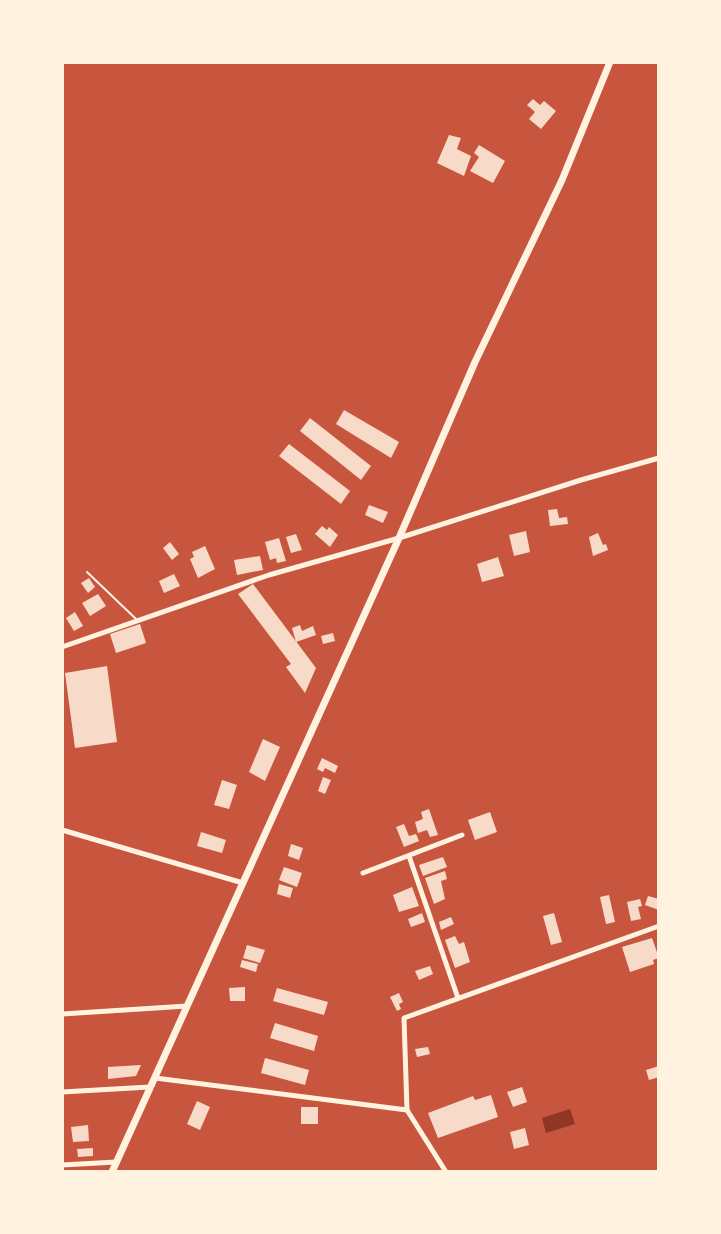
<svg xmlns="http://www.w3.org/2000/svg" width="721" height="1234" font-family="Signika,sans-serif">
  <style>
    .water { fill: #8f3625 }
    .building { fill: #f7dbc8 }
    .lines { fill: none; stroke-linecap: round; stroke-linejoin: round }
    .service { stroke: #fff3e0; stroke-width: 2 }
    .minor { stroke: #fff3e0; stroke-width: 5 }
    .primary { stroke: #fff3e0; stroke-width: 7 }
  </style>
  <rect width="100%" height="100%" fill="#c8553d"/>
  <path class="water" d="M 570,1109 L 575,1124 L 546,1133 L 542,1118 Z"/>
  <g class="building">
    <path d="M 533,99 L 540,105 L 544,101 L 556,111 L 541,129 L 529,119 L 535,112 L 527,105 Z"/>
    <path d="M 449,135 L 461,138 L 457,149 L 471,156 L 464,176 L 437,163 Z"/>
    <path d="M 479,145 L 505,161 L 493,183 L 470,171 L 479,157 L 474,153 Z"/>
    <path d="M 344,410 L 399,442 L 391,458 L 336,424 Z"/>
    <path d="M 310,418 L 371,466 L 361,480 L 300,431 Z"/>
    <path d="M 289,444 L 350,491 L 341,504 L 279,456 Z"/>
    <path d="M 369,505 L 388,512 L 383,523 L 365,515 Z"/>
    <path d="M 557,509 L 559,518 L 567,517 L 568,524 L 550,526 L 548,510 Z"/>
    <path d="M 322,526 L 327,530 L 329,527 L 338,535 L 330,547 L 315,534 Z"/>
    <path d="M 526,531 L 530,552 L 514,556 L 509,535 Z"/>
    <path d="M 598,533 L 603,545 L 606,544 L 608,550 L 593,556 L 589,537 Z"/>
    <path d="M 296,534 L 302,550 L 291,553 L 286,537 Z"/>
    <path d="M 279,538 L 286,561 L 277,563 L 276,558 L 270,560 L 265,542 Z"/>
    <path d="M 170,542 L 179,554 L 172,560 L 163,548 Z"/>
    <path d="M 205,546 L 215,569 L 198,578 L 190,559 L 194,557 L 192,552 Z"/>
    <path d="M 260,556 L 263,570 L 237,575 L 234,560 Z"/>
    <path d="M 498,557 L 504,576 L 482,582 L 477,564 Z"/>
    <path d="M 174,574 L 180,586 L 164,593 L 159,581 Z"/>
    <path d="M 89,578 L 95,587 L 88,593 L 81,583 Z"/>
    <path d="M 253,584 L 316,668 L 305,693 L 286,667 L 291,664 L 238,594 Z"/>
    <path d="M 98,594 L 106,606 L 90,616 L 82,603 Z"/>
    <path d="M 75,612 L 83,626 L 74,631 L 66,618 Z"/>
    <path d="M 140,624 L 146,643 L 116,653 L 110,634 Z"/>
    <path d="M 300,625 L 302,631 L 313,626 L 316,635 L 296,642 L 292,628 Z"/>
    <path d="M 333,633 L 335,641 L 323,644 L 321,636 Z"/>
    <path d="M 107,666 L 117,742 L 75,748 L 65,673 Z"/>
    <path d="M 263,739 L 280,747 L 265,781 L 249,772 Z"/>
    <path d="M 322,758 L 338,766 L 335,773 L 325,768 L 323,772 L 317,769 Z"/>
    <path d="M 323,777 L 331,780 L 325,794 L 318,791 Z"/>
    <path d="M 222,780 L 237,785 L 229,809 L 214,805 Z"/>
    <path d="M 429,809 L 438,835 L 430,837 L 427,830 L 418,833 L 415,822 L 423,819 L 421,812 Z"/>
    <path d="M 490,812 L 497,832 L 475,840 L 468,820 Z"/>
    <path d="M 404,824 L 409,836 L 416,834 L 419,841 L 404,847 L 396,827 Z"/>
    <path d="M 201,832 L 226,840 L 222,853 L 197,846 Z"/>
    <path d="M 291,844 L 303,848 L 299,860 L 288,856 Z"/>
    <path d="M 443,857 L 447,867 L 423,876 L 419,865 Z"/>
    <path d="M 284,867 L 302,873 L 297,887 L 279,880 Z"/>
    <path d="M 445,871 L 447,879 L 441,881 L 445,899 L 434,904 L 425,878 Z"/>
    <path d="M 279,884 L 293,888 L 290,898 L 277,894 Z"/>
    <path d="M 412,887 L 419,906 L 399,912 L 393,895 Z"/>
    <path d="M 609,895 L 615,922 L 606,924 L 600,897 Z"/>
    <path d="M 648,896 L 659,899 L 659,910 L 645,905 Z"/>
    <path d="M 640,899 L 642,906 L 638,907 L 641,919 L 631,921 L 627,902 Z"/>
    <path d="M 422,913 L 425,922 L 411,927 L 408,919 Z"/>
    <path d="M 554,913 L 562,942 L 551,945 L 543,916 Z"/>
    <path d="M 451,917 L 454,924 L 441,930 L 439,922 Z"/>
    <path d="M 455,936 L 459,944 L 464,942 L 470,962 L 455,968 L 445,940 Z"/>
    <path d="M 652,938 L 659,958 L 653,960 L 654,964 L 630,972 L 622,947 Z"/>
    <path d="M 247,945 L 265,950 L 260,963 L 243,958 Z"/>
    <path d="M 242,960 L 258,964 L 256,972 L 240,967 Z"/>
    <path d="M 430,966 L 433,974 L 419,980 L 415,971 Z"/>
    <path d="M 245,987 L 245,1001 L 230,1001 L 229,988 Z"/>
    <path d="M 277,988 L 328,1002 L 324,1015 L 273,1001 Z"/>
    <path d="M 399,993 L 403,1002 L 399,1004 L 401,1009 L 397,1011 L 390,997 Z"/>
    <path d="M 275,1023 L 318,1036 L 314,1051 L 270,1038 Z"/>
    <path d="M 428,1047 L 430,1054 L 417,1057 L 415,1049 Z"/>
    <path d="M 265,1058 L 309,1070 L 305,1085 L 261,1073 Z"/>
    <path d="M 141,1065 L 136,1076 L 108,1079 L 108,1067 Z"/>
    <path d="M 659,1066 L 659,1077 L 649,1080 L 646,1070 Z"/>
    <path d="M 522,1087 L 527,1102 L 513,1107 L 507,1092 Z"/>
    <path d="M 491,1095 L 498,1117 L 438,1138 L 428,1113 L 473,1096 L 475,1100 Z"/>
    <path d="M 197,1101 L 210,1107 L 200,1130 L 187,1124 Z"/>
    <rect x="301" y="1107" width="17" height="17"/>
    <path d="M 88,1125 L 89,1141 L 73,1142 L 71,1127 Z"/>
    <path d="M 525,1128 L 529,1145 L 514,1149 L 510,1132 Z"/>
    <path d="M 93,1148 L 93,1156 L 78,1157 L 77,1149 Z"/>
  </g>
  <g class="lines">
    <path class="service" d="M 87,572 L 136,619"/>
    <g class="minor">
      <path d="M 62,647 L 269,575 L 399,538 L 581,480 L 659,458"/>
      <path d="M 62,830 L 243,883"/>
      <path d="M 409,856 L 458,998"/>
      <path d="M 363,873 L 462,835"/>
      <path d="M 62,1014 L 187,1006"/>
      <path d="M 155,1078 L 407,1110"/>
      <path d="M 62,1092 L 150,1087"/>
      <path d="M 62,1165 L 116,1162"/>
      <path d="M 446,1172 L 407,1110 L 404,1018 L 659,926"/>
    </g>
    <path class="primary" d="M 112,1172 L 399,538 L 475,362 L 562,180 L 610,62"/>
  </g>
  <rect width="721" height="1234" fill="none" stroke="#fff3e0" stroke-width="128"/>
</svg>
